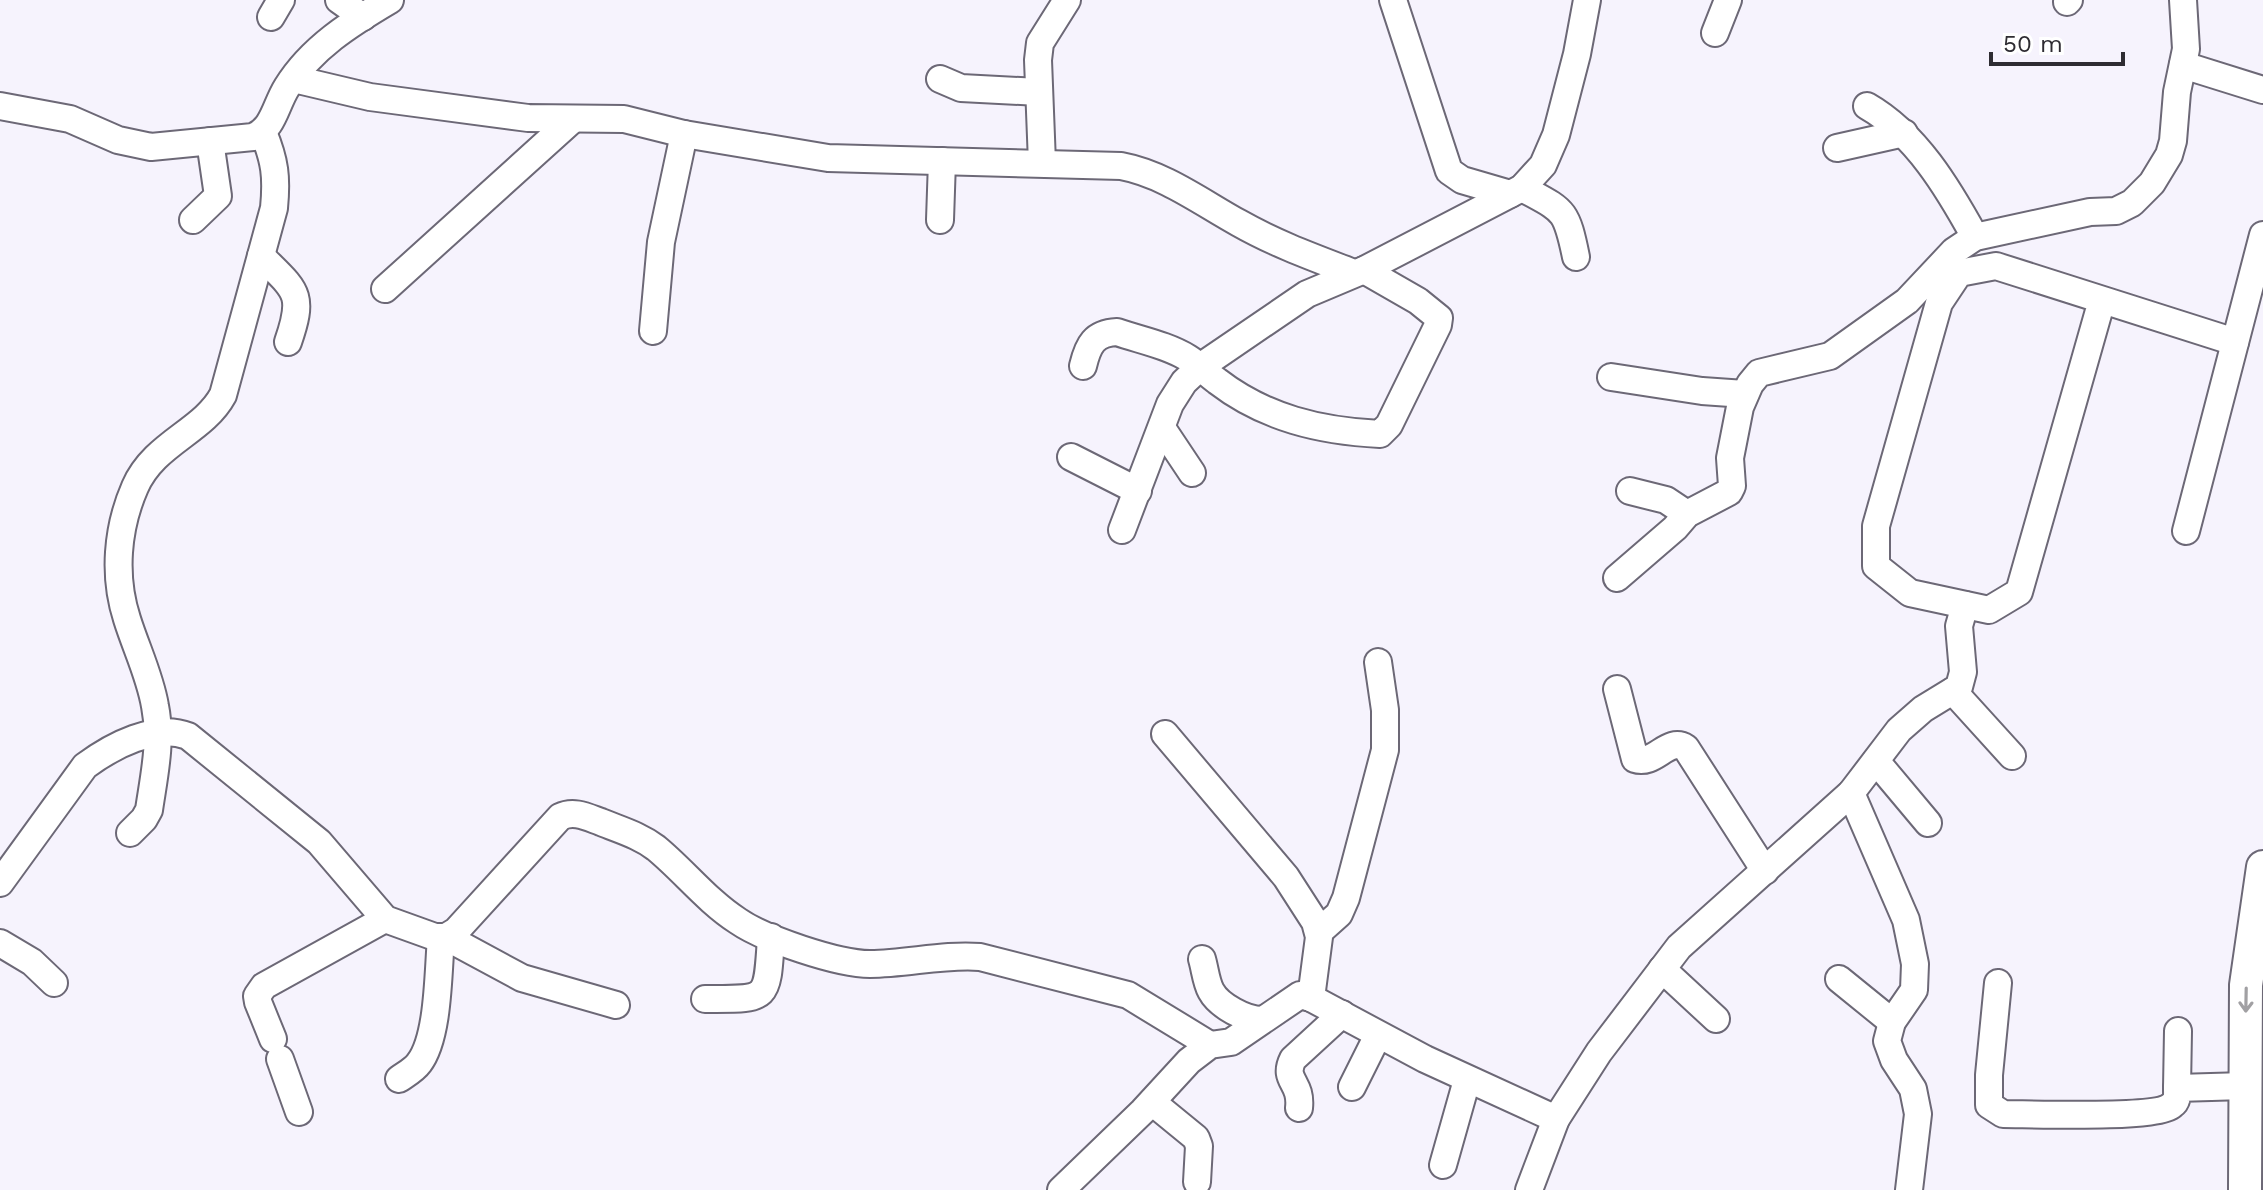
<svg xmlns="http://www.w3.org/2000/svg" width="2263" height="1190" font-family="'Work Sans',sans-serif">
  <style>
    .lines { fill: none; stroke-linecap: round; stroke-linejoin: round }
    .minor-casing { stroke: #6c6876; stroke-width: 30 }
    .major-casing { stroke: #6c6876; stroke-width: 36 }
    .minor { stroke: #fff; stroke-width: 26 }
    .major { stroke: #fff; stroke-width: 32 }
    .oneway { stroke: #a1a0a3 }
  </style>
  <rect width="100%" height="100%" fill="#f6f3fd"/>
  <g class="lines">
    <g class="minor-casing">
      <g id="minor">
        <path d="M 339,0 L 363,17"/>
        <path d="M 1393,0 L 1449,171 L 1462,180 L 1510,194"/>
        <path d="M 2067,2 L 2069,0"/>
        <path d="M 271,17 L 281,0"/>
        <path d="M 1715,33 L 1728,0"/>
        <path d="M 2183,65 L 2263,90"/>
        <path d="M 940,79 L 961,88 L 1039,92"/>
        <path d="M 292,81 L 298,80 L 370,97 L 528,118 L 624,119 L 684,134 L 828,158 L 1121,166 C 1164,174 1201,202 1239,223 C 1276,244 1315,258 1354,273"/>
        <path d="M 0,106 L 70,119 L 118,140 L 151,147 L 253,137 C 274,128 275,106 287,87 C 311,48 351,23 390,0"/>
        <path d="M 1867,106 C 1916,134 1948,188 1975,237"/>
        <path d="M 1837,148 L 1904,133"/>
        <path d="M 1042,163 L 1038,60 L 1040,43 L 1067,0"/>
        <path d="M 1522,188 C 1564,211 1566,208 1576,257"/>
        <path d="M 193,220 L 218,196 L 210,141"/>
        <path d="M 940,220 L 942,161"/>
        <path d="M 261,256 C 296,291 305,293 288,342"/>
        <path d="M 385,289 L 573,119"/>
        <path d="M 2102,300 L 2019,592 L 1989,610 L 1910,593 L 1876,566 L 1876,526 L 1939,303 L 1959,273 L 1996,266 L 2235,342"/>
        <path d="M 653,331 L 661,242 L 684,134"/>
        <path d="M 1083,366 C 1088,345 1094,333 1117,332 C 1140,340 1167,345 1188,358 C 1198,364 1207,374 1217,381 C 1265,418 1320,431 1380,434 L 1389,425 L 1438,325 L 1439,318 L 1418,301 L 1364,270"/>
        <path d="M 1611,377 L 1702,391 L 1745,394"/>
        <path d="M 1162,428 L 1192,473"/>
        <path d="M 1071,457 L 1138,491"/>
        <path d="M 1630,491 L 1666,500 L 1687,514"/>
        <path d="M 1122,530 L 1170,404 L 1184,382 L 1200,367 L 1307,294 L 1364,270 L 1522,188 L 1543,165 L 1556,135 L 1577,54 L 1587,0"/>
        <path d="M 2186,531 L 2263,235"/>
        <path d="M 1617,578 L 1675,528 L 1687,514 L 1729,492 L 1732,486 L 1730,458 L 1740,407 L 1750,384 L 1759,373 L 1830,356 L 1907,301 L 1954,251 L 1975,237 L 2090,212 L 2116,211 L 2132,203 L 2152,183 L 2169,155 L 2173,141 L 2177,92 L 2186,49 L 2183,0"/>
        <path d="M 1617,689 L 1635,759 C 1655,766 1668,736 1686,748 L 1765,871"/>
        <path d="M 1953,691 L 2012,756"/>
        <path d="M 1165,734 L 1286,877 L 1315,922 L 1319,937 L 1311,998"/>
        <path d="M 1876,761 L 1928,823"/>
        <path d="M 1851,793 L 1906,920 L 1915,964 L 1914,990 L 1892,1022 L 1887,1041 L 1894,1060 L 1913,1089 L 1918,1114 L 1909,1190"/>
        <path d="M 130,833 L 144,819 L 149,810 C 154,776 162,741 155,706 C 150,676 136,648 127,619 C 113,576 117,528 135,487 C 154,443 203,432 223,395 L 274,208 C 277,177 275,161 263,132"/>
        <path d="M 0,883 L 85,766 C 112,746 155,723 188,736 L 319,842 L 385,919 L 435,937 L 446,937 L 522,978 L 616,1005"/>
        <path d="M 1320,931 L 1339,914 L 1346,898 L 1385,750 L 1385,710 L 1378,662"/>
        <path d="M 446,937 L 456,931 L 560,817 C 574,810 587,817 601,822 C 620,830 639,835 656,848 C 684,871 707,901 738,921 C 764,939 838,964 870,964 C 907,964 943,954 980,957 L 1128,995 L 1210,1045"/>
        <path d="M 0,943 L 32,962 L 54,983"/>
        <path d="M 1202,959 C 1205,969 1206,982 1211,991 C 1219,1006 1246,1020 1262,1020"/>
        <path d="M 1662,969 L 1716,1019"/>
        <path d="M 1839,979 L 1892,1022"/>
        <path d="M 1998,983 L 1989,1075 L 1989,1105 L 2003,1114 C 2030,1114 2157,1119 2172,1105 C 2178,1101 2177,1094 2177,1088 L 2245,1086"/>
        <path d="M 705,999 C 769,999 767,1002 771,937"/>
        <path d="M 273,1039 L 258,1002 L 257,996 L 264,986 L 385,919"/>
        <path d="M 280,1059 L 299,1112"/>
        <path d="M 399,1079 C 406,1074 414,1070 419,1063 C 439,1037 438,971 441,938"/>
        <path d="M 1352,1087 L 1378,1035"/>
        <path d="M 2177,1088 L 2178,1031"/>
        <path d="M 1152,1102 L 1196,1138 L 1199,1146 L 1197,1182"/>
        <path d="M 1299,1108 C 1302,1081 1282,1081 1293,1059 L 1342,1014"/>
        <path d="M 1443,1165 L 1467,1080"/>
        <path d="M 1061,1190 L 1143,1111 L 1189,1061 L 1210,1045 L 1231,1042 L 1300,995 L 1311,998 L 1425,1059 L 1556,1119"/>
        <path d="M 1529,1190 L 1556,1119 L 1599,1052 L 1679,947 L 1851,793 L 1899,730 L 1923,709 L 1959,687 L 1963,672 L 1959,626 L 1965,605"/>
      </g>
    </g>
    <g class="major-casing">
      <path id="major" d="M 2245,1190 L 2246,985 L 2263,867"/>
    </g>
    <use href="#minor" class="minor"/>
    <use href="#major" class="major"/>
  </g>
  <defs><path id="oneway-shaft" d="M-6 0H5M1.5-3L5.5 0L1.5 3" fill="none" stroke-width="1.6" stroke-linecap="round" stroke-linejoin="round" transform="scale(2)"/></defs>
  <use class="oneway" href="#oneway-shaft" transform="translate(2246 1000) rotate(91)"/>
  <path d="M1991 52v12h132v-12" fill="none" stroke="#2e2c32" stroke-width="4"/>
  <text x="2003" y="52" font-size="24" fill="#2e2c32" stroke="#ffffff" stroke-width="6" paint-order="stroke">50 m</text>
</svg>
